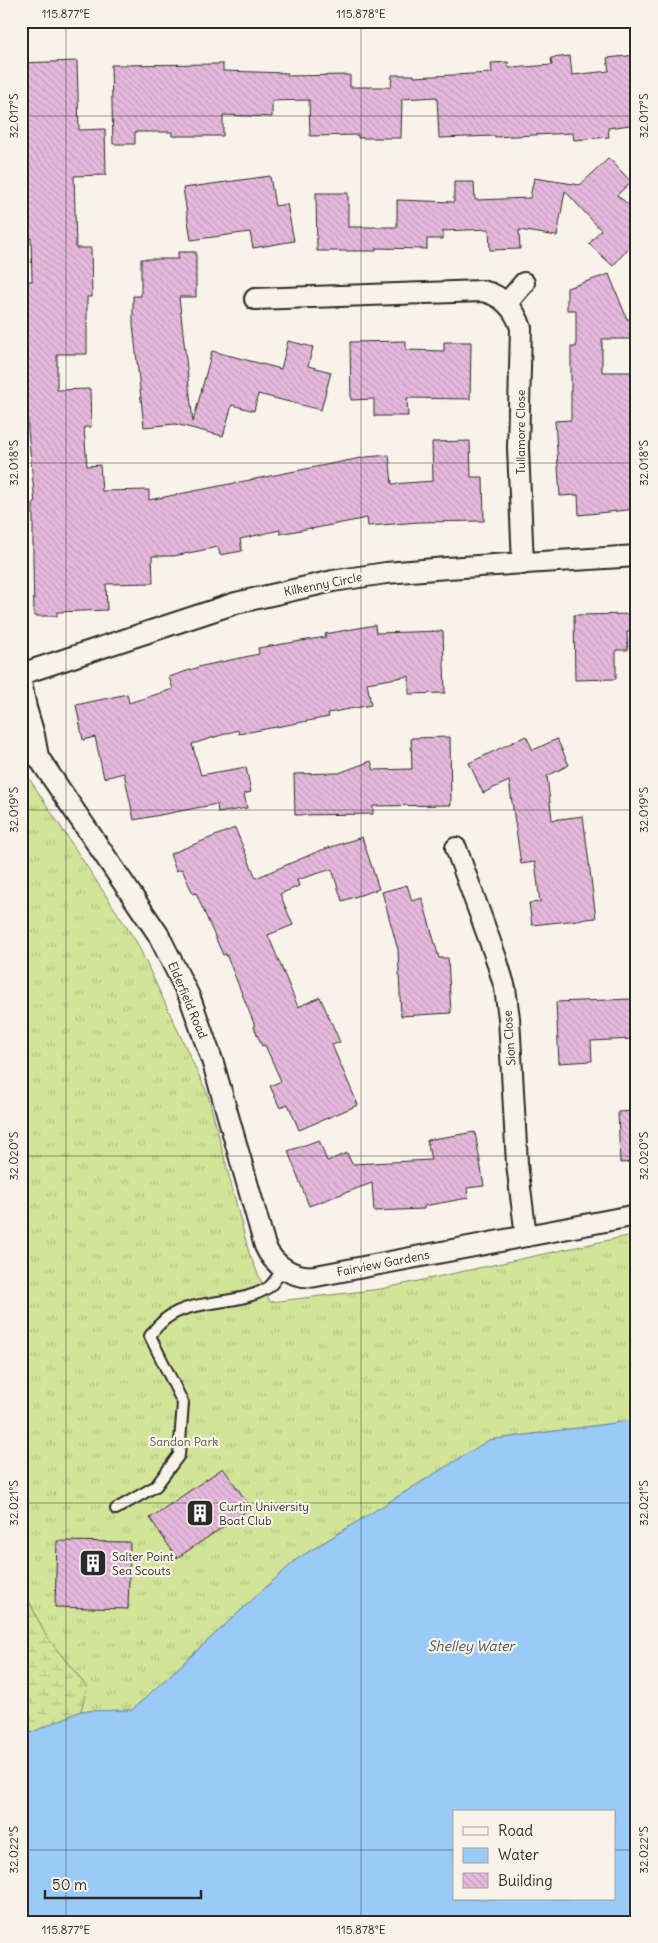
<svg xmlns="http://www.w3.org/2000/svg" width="658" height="1943" font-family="Delius,sans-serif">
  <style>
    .grass { fill: url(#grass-tufts); stroke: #7e8862 }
    .wetland { fill: url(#wetland-marsh); stroke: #7e8862 }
    .water { fill: #9acaf6; stroke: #6e8aa5; fill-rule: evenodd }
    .building { fill: url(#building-back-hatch); stroke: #2b2b2b }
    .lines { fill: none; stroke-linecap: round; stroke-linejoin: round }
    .service-casing { stroke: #2b2b2b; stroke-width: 14 }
    .minor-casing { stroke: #2b2b2b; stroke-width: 24 }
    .service { stroke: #f7f3e8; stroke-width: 10 }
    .minor { stroke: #f7f3e8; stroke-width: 20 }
    .ticks { fill: none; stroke: #2b2b2b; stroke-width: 1; stroke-opacity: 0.45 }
    .labels { text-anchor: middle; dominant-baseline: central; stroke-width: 4.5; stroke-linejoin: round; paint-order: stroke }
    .street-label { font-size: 12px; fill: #2b2b2b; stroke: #f7f3e8 }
    .park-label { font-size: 12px; fill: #555946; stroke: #f7f3e8 }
    .poi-label { font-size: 12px; fill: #2b2b2b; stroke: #f7f3e8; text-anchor: start }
    .water-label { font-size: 14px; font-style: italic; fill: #47535e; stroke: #f7f3e8 }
    .neatline { fill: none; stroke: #2b2b2b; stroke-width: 2 }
    .ticks-label { font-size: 12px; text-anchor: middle; fill: #2b2b2b }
  </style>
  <defs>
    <pattern id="grass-tufts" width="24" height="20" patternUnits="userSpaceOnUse" patternTransform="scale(1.25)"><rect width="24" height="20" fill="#d2e498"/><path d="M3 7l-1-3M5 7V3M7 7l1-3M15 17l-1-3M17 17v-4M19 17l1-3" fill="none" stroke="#b4c483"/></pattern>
    <pattern id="wetland-marsh" width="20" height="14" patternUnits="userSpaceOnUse" patternTransform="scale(1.25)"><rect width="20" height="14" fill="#d2e498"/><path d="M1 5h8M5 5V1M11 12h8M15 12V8" fill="none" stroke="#b4c483"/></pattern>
    <pattern id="building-back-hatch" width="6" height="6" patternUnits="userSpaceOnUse" patternTransform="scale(1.25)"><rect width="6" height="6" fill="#e6b9dc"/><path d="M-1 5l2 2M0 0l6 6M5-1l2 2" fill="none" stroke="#c59fbd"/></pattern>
  </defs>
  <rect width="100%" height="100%" fill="#f7f3e8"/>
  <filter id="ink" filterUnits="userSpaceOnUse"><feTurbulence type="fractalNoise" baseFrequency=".02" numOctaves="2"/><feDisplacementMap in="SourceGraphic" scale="10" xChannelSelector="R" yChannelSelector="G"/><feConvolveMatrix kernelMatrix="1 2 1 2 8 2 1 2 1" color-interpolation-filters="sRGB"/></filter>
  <g filter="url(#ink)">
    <path class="grass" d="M 21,766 L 137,943 L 208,1095 L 249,1253 L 270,1302 L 381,1289 L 637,1234 L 637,1420 L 489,1440 L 297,1559 L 132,1710 L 81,1711 L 21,1737 Z"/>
    <path class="wetland" d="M 22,1587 L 46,1636 L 87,1687 L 81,1711 L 21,1737 Z"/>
    <path class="water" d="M 637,1420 L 637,1922 L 21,1922 L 21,1737 L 81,1711 L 132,1710 L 297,1559 L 489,1440 ZM 454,1812 L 614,1812 L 614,1899 L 454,1899 Z"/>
    <g class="building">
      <path d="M 637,55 L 637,124 L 608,128 L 609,137 L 574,140 L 573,133 L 495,137 L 495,136 L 439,138 L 437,97 L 402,99 L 401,138 L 358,138 L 358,135 L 310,136 L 309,100 L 272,101 L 272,117 L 223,115 L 223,136 L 172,136 L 172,132 L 135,132 L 135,144 L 113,144 L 111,65 L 223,64 L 223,71 L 288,73 L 287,76 L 350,75 L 350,87 L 391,87 L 392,75 L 414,75 L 414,77 L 492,73 L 491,63 L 508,62 L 509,68 L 552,65 L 551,58 L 570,56 L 572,75 L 609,71 L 607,58 Z"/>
      <path d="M 77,61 L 79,130 L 105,129 L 106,175 L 74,176 L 76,248 L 91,248 L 92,297 L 87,297 L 87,354 L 57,354 L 57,390 L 90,389 L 91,427 L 84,427 L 87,466 L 100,465 L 102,491 L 149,490 L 149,500 L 366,457 L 389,455 L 392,484 L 433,481 L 432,442 L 470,441 L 471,477 L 483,477 L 484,521 L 419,522 L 368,526 L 367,518 L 311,529 L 311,528 L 280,534 L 280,530 L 240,539 L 242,551 L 220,555 L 218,547 L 174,556 L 152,556 L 153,583 L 106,584 L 107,610 L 57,612 L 57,616 L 34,616 L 33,559 L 33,503 L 35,503 L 28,430 L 25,356 L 25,298 L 23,298 L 22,281 L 32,281 L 31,238 L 23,238 L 21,188 L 21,63 Z"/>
      <path d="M 609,158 L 631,182 L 617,195 L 637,212 L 637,238 L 613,266 L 589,244 L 601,230 L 565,191 L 557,236 L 519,230 L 520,249 L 490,250 L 489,229 L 443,231 L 443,239 L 427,239 L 427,249 L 376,248 L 376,251 L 317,251 L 316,193 L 348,193 L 348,227 L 397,227 L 397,200 L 454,202 L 454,182 L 474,182 L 475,200 L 530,198 L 534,178 L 580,185 Z"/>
      <path d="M 270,176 L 275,206 L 287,204 L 294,241 L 253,248 L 250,232 L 191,240 L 183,188 Z"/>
      <path d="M 178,252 L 196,252 L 196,297 L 179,297 L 193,422 L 212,351 L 281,369 L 288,341 L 313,347 L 308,366 L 331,372 L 321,410 L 258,394 L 254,411 L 232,405 L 223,436 L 175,424 L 144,427 L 133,324 L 133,296 L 141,296 L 141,259 L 178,259 Z"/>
      <path d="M 609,274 L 627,319 L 637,319 L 637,339 L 602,339 L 602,372 L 637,372 L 637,509 L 579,515 L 578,495 L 560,496 L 555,421 L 571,420 L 571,347 L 576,347 L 576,310 L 567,310 L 567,288 Z"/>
      <path d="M 406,341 L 406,350 L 444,351 L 444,342 L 471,342 L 470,399 L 407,398 L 408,416 L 374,416 L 374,399 L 351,400 L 350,342 Z"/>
      <path d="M 637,614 L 637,631 L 627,632 L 628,650 L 616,650 L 616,679 L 575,680 L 574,615 Z"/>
      <path d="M 375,625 L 376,633 L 443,631 L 445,693 L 409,694 L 409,676 L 367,683 L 371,705 L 328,713 L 329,717 L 239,734 L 238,730 L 192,744 L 201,775 L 246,767 L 251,792 L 244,794 L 247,808 L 218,813 L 217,804 L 134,820 L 124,773 L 104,778 L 95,737 L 83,740 L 76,705 L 127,694 L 129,703 L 173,689 L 169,677 L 202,666 L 259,654 L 258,648 L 326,637 L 325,634 Z"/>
      <path d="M 526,736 L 533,750 L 557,739 L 569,765 L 547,776 L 552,820 L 583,816 L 596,918 L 532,925 L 529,903 L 540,902 L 535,862 L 521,864 L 509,781 L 483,793 L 469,763 Z"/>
      <path d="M 450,737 L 451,805 L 373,806 L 373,814 L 295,815 L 294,774 L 339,773 L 371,761 L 374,770 L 412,769 L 411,738 Z"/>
      <path d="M 235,828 L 256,878 L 319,851 L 362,837 L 379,889 L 342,901 L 332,869 L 297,880 L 299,886 L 280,894 L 293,925 L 268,935 L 298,1007 L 320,997 L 340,1042 L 332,1045 L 358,1105 L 299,1130 L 288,1104 L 280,1108 L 270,1086 L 281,1081 L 265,1045 L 262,1046 L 254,1027 L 255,1026 L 226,954 L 223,955 L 196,893 L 193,894 L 182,869 L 176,871 L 170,854 Z"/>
      <path d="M 407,885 L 412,901 L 422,898 L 439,958 L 448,958 L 451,1013 L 401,1016 L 398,950 L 382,892 Z"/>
      <path d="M 632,999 L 634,1039 L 591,1041 L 592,1061 L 559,1063 L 556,1002 Z"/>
      <path d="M 637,1111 L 637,1162 L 620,1163 L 618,1112 Z"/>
      <path d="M 475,1132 L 484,1186 L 467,1188 L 468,1198 L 424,1206 L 424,1209 L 374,1211 L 372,1183 L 309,1206 L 288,1151 L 319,1140 L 327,1161 L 347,1153 L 352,1164 L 431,1160 L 427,1140 Z"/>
      <path d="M 223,1468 L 251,1508 L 177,1558 L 150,1518 Z"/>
      <path d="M 57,1541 L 130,1542 L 128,1609 L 55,1607 Z"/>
    </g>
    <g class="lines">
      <g class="service-casing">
        <path id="service" d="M 116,1509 L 156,1486 L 179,1455 L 183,1403 L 150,1336 C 153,1332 156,1327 160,1324 C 185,1296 238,1308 269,1287 C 274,1283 279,1274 283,1268"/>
      </g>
      <g class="minor-casing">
        <g id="minor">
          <path d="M 255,299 L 482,291 C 502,295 515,309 521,328 L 518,448 L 523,564"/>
          <path d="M 507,303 L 524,283"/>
          <path d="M 21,674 L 236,603 L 333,581 L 386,573 L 447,568 L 637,556"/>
          <path d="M 21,682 L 26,708 L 34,735 L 38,757"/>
          <path d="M 21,745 L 38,757 L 158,934 L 190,998 L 213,1063 L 265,1246 C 274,1266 294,1279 316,1276 L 637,1215"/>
          <path d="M 456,848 L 496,958 L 505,988 L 509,1018 L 517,1164 L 526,1236"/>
        </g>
      </g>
      <use href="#service" class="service"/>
      <use href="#minor" class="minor"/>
    </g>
  </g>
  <path class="ticks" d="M 66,21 L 66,1922M 361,21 L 361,1922M 21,116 L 637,116M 21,463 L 637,463M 21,810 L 637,810M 21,1156 L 637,1156M 21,1503 L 637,1503M 21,1850 L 454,1850M 614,1850 L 637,1850"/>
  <defs>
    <g id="building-square" transform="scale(1.4375)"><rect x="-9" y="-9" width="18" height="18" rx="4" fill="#2b2b2b" stroke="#f7f3e8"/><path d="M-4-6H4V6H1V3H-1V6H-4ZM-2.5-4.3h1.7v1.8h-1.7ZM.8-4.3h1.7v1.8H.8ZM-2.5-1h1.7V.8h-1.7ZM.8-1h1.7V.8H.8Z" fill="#fff"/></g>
  </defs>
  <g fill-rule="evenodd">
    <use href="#building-square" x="200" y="1513"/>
    <use href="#building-square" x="93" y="1563"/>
  </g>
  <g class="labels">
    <g class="street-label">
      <text transform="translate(520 432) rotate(-90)">Tullamore Close</text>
      <text transform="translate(323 584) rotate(-11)">Kilkenny Circle</text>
      <text transform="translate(188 1000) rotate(67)">Elderfield Road</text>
      <text transform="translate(509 1038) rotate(-94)">Sion Close</text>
      <text transform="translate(383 1263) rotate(-11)">Fairview Gardens</text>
    </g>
    <g class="park-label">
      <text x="184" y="1441">Sandon Park</text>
    </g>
    <g class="poi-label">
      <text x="219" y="1506">Curtin University<tspan x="219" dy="14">Boat Club</tspan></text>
      <text x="112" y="1556">Salter Point<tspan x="112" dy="14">Sea Scouts</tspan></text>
    </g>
    <g class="water-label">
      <text x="471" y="1646">Shelley Water</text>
    </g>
  </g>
  <rect width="658" height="1943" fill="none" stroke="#f7f3e8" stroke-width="55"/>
  <rect x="453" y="1810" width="162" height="90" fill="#f7f3e8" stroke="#a5a39c"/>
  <rect x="463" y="1827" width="25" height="8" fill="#f7f3e8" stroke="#a5a39c"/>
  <text x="498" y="1836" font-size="15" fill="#2b2b2b">Road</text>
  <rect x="463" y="1848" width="25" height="15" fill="#9acaf6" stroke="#a5a39c"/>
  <text x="498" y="1860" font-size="15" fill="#2b2b2b">Water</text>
  <rect x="463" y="1873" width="25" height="15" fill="url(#building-back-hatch)" stroke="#a5a39c"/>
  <text x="498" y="1886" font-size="15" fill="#2b2b2b">Building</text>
  <path d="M45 1890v8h156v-8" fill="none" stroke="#2b2b2b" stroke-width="2.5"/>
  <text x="52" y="1890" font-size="15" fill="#2b2b2b" stroke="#f7f3e8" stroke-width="4" paint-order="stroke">50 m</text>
  <rect x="28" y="28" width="602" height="1888" class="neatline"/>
  <g class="ticks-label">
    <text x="66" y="18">115.877°E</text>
    <text x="361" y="18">115.878°E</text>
    <text transform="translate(14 116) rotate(-90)" y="4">32.017°S</text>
    <text transform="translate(644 116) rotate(-90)" y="4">32.017°S</text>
    <text transform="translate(14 463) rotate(-90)" y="4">32.018°S</text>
    <text transform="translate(644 463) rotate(-90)" y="4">32.018°S</text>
    <text transform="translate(14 810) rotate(-90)" y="4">32.019°S</text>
    <text transform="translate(644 810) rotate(-90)" y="4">32.019°S</text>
    <text transform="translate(14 1156) rotate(-90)" y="4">32.020°S</text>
    <text transform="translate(644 1156) rotate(-90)" y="4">32.020°S</text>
    <text transform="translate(14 1503) rotate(-90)" y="4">32.021°S</text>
    <text transform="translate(644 1503) rotate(-90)" y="4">32.021°S</text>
    <text transform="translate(14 1850) rotate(-90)" y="4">32.022°S</text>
    <text transform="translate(644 1850) rotate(-90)" y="4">32.022°S</text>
    <text x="66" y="1934">115.877°E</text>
    <text x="361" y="1934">115.878°E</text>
  </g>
</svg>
